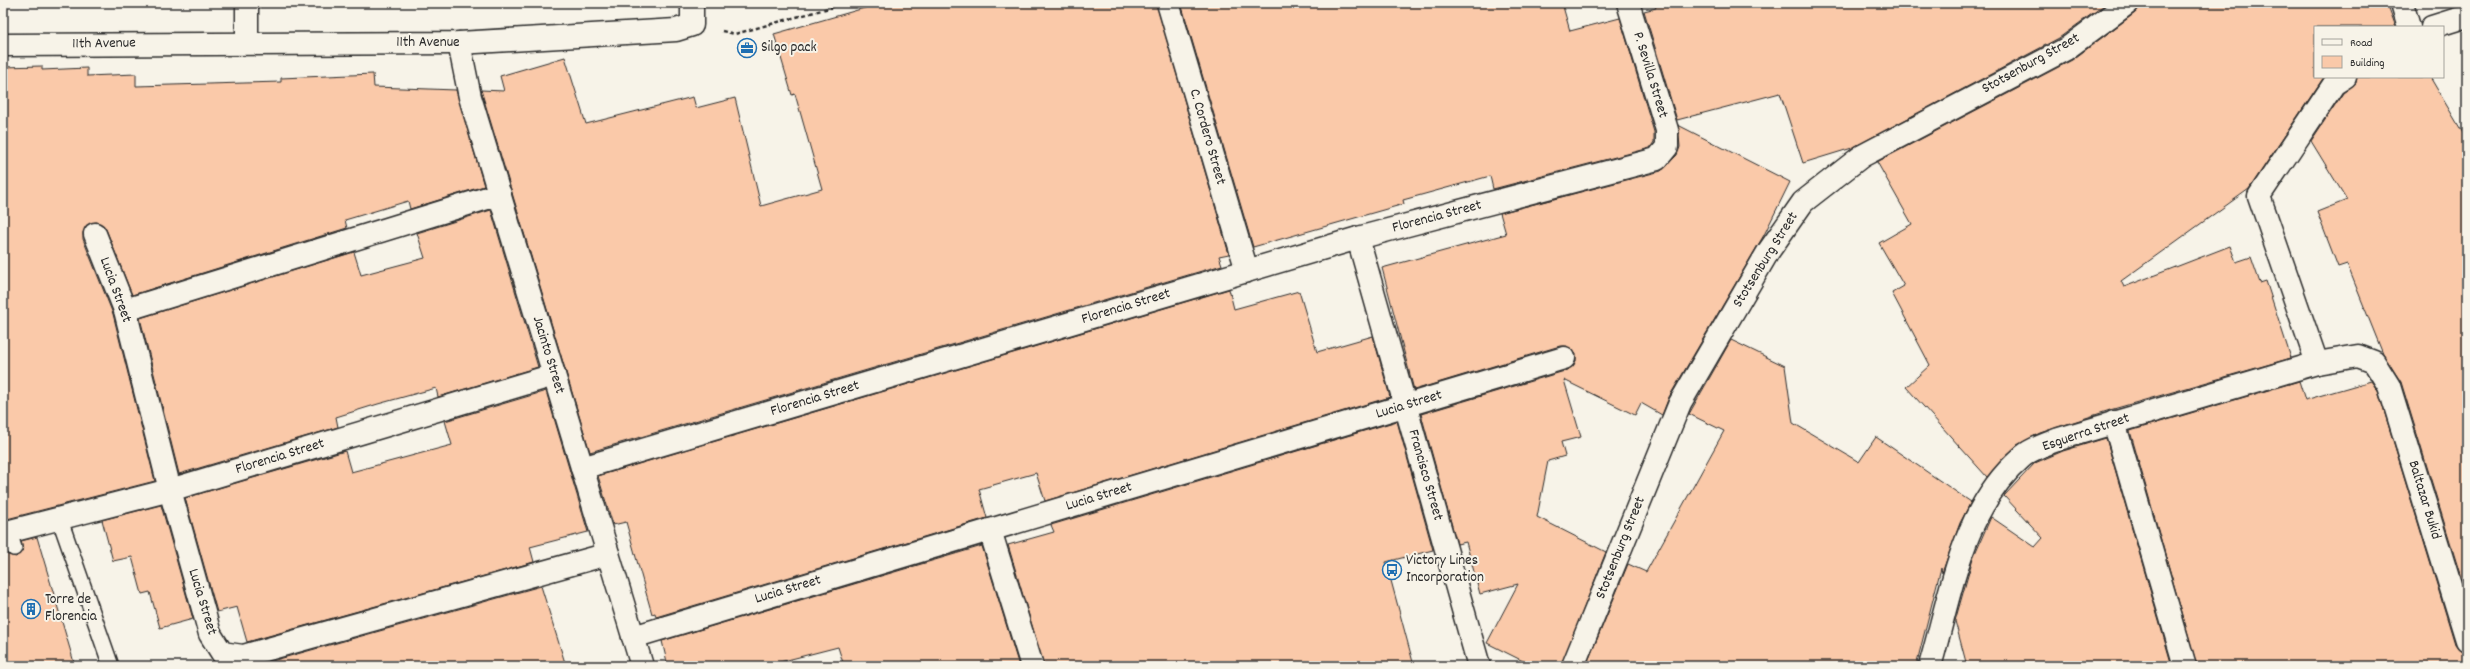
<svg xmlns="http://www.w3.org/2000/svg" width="2470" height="669" font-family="Dekko,sans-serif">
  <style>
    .building { fill: #fac9a9; stroke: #2b2b2b }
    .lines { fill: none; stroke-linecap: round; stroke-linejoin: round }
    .service-casing { stroke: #2b2b2b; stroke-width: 18 }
    .pedestrian-casing { stroke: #2b2b2b; stroke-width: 25 }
    .minor-casing { stroke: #2b2b2b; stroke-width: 25 }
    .path { stroke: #2b2b2b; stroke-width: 2.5; stroke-dasharray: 4 3; stroke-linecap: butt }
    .service { stroke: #f7f3e8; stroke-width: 15 }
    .pedestrian { stroke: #f7f3e8; stroke-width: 22 }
    .minor { stroke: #f7f3e8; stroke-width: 22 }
    .labels { text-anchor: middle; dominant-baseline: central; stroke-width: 4; stroke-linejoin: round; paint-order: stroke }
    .street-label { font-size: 15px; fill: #2b2b2b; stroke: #f7f3e8 }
    .poi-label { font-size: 15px; fill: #2b2b2b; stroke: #f7f3e8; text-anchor: start }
  </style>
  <rect width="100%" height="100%" fill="#f7f3e8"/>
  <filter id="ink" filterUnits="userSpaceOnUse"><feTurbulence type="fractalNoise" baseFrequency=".025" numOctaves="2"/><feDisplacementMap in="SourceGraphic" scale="8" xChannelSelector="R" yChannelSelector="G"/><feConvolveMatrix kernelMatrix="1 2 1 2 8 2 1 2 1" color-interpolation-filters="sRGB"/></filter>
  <g filter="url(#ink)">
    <g class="building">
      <path d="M 882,3 L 1156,3 L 1229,254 L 1219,256 L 1222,265 L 590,452 L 481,90 L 504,91 L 500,76 L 565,57 L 586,124 L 693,97 L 696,108 L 735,98 L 761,206 L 822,189 L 795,94 L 792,95 L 774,34 Z"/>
      <path d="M 1181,3 L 1562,3 L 1570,31 L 1620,18 L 1654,132 L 1654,142 L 1650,148 L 1493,189 L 1490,176 L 1403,200 L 1404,204 L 1253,247 Z"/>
      <path d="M 1654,3 L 2107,3 L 2059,38 L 1852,148 L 1803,163 L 1780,93 L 1677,120 L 1644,11 L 1656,8 Z"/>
      <path d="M 2140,3 L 2387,3 L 2396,27 L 2315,27 L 2315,77 L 2324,77 L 2249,189 L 2121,281 L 2124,287 L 2230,246 L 2236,262 L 2251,257 L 2260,283 L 2266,281 L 2291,358 L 2110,410 L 2040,433 L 2017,445 L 1987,477 L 1906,387 L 1930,365 L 1892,293 L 1904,286 L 1879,243 L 1912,224 L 1877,162 L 2072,60 L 2135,13 Z"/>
      <path d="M 42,66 L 42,70 L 87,68 L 87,76 L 136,74 L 136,86 L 281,82 L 281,78 L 373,74 L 374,87 L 456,90 L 484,186 L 410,209 L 408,201 L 345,220 L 347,228 L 132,295 L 106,229 L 97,222 L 90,223 L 83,232 L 83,239 L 113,314 L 155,481 L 3,520 L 3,67 Z"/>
      <path d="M 2357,77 L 2430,77 L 2467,140 L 2467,597 L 2401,382 L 2383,354 L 2347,264 L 2338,267 L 2317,212 L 2347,200 L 2311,141 L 2343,93 L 2356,83 Z"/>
      <path d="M 1678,125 L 1790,182 L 1764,235 L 1669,397 L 1662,415 L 1641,403 L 1635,415 L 1564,380 L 1581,437 L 1561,442 L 1565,456 L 1548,461 L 1537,517 L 1606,552 L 1561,666 L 1533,666 L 1487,643 L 1518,584 L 1480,594 L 1466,542 L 1457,544 L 1421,414 L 1568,370 L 1576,361 L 1576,354 L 1567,346 L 1560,346 L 1414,390 L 1382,268 L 1506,234 L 1500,213 L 1661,171 L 1677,155 L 1680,147 Z"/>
      <path d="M 491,210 L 538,367 L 438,397 L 436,388 L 378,404 L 336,417 L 338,427 L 179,474 L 140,318 L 354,252 L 361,275 L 425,258 L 417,233 Z"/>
      <path d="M 1229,289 L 1234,309 L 1299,291 L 1317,352 L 1373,336 L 1390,397 L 1045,501 L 1036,473 L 979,489 L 987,518 L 656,617 L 655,613 L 652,614 L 626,522 L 613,525 L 598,476 Z"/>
      <path d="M 1731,340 L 1785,366 L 1793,423 L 1859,462 L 1876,437 L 1971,502 L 1960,523 L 1942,573 L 1941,568 L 1916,666 L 1586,666 L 1628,564 L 1646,572 L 1724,431 L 1689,414 Z"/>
      <path d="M 2299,381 L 2305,400 L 2371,381 L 2378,391 L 2455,644 L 2459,649 L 2467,652 L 2467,661 L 2449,666 L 2197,666 L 2130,431 Z"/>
      <path d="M 546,391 L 588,532 L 530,547 L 534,562 L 247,642 L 237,607 L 217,612 L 185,498 L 345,451 L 351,472 L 452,445 L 445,421 Z"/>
      <path d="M 1397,421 L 1433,550 L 1386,562 L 1414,666 L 1044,666 L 1008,545 L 1054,532 L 1051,525 Z"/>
      <path d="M 2106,438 L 2172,666 L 1967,666 L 1955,621 L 1973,558 L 1991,517 L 2035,547 L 2043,538 L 2004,496 L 2035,463 L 2063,451 Z"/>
      <path d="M 161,505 L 193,619 L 160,628 L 150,592 L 142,594 L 132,557 L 113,561 L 102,520 Z"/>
      <path d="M 37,537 L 75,666 L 3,666 L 3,545 L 8,555 L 16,557 L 23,550 L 21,541 Z"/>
      <path d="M 982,546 L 1019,666 L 844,666 L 838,647 L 764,666 L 668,666 L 662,641 Z"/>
      <path d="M 541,586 L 566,666 L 254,666 Z"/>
    </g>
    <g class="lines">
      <g class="service-casing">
        <g id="service">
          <path d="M 60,520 L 111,666"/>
          <path d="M 9,532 L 14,548"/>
        </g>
      </g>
      <g class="pedestrian-casing">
        <g id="pedestrian">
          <path d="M 2402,3 L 2409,27"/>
          <path d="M 2432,27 L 2467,16"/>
          <path d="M 2317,363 L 2259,196 L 2334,84 L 2345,77"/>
        </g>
      </g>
      <g class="minor-casing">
        <g id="minor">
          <path d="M 1168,3 L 1247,271"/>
          <path d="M 247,43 L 247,3"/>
          <path d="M 459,43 L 470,97 L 642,666"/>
          <path d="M 3,45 L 459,43 L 676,30 L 692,25 L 692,3"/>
          <path d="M 95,234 L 125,310 L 170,490 L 210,634 L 222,653 L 243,656 L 608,554"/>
          <path d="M 1358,238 L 1479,666"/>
          <path d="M 125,310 L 500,194"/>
          <path d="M 2114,422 L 2185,666"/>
          <path d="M 582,468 L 1358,238 L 1657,159 L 1667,147 L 1667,130 L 1628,3"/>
          <path d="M 990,530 L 1032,666"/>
          <path d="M 3,533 L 170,490 L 554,375"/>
          <path d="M 633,637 L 1564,358"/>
          <path d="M 1573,666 L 1680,403 L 1768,252 L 1803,202 L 1862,156 L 2066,49 L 2128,3"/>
          <path d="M 1930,666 C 1951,594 1962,509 2021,458 C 2030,449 2047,444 2059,439 L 2317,363 L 2358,356 L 2374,362 L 2389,386 L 2467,640"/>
        </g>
      </g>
      <path class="path" d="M 722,31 L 735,34 L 847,3"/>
      <use href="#service" class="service"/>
      <use href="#pedestrian" class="pedestrian"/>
      <use href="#minor" class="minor"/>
    </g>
  </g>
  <defs>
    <g id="office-ring" transform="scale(1)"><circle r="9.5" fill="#f7f3e8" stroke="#1f6fb2" stroke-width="1.5"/><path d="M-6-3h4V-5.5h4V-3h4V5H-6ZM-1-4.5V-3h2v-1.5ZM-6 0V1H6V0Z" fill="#1f6fb2"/></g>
    <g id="bus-ring" transform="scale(1)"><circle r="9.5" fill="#f7f3e8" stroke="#1f6fb2" stroke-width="1.5"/><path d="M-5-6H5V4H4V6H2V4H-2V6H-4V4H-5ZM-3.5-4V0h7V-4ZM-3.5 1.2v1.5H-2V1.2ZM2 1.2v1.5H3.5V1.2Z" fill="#1f6fb2"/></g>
    <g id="building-ring" transform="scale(1)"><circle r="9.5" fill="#f7f3e8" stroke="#1f6fb2" stroke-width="1.5"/><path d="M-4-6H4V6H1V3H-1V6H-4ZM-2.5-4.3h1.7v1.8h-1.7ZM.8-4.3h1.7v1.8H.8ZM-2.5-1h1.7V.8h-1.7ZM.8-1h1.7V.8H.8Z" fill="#1f6fb2"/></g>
  </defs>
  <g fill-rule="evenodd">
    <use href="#office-ring" x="747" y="48"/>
    <use href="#bus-ring" x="1392" y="570"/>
    <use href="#building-ring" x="31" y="609"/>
  </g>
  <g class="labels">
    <g class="street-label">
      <text x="428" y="43">11th Avenue</text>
      <text transform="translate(104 44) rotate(-1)">11th Avenue</text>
      <text transform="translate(2031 64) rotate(-29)">Stotsenburg Street</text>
      <text transform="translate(1650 75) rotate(73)">P. Sevilla Street</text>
      <text transform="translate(1207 137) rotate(74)">C. Cordero Street</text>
      <text transform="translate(1437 217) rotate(-15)">Florencia Street</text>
      <text transform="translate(1766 260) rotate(-58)">Stotsenburg Street</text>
      <text transform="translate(115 290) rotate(70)">Lucia Street</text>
      <text transform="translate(1126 307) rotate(-17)">Florencia Street</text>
      <text transform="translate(548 355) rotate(73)">Jacinto Street</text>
      <text transform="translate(815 399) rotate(-17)">Florencia Street</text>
      <text transform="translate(1409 405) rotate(-17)">Lucia Street</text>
      <text transform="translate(2086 433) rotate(-19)">Esguerra Street</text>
      <text transform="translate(280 457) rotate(-17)">Florencia Street</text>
      <text transform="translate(1425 475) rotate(74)">Francisco Street</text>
      <text transform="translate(1099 497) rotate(-17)">Lucia Street</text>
      <text transform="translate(2424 500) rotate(73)">Baltazar Bukid</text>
      <text transform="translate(1621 548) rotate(-68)">Stotsenburg Street</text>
      <text transform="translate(788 590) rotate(-17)">Lucia Street</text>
      <text transform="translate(202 602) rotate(73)">Lucia Street</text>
    </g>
    <g class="poi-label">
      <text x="761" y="48">Silgo pack</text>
      <text x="1406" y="561">Victory Lines<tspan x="1406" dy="17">Incorporation</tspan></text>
      <text x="45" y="600">Torre de<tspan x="45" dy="17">Florencia</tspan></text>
    </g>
  </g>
  <rect width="2470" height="669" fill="none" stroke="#f7f3e8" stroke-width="16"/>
  <rect x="8" y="8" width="2454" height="653" fill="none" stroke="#2b2b2b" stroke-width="1.5" filter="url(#ink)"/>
  <rect x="2314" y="26" width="130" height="52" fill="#f7f3e8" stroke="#a5a39c"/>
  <rect x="2322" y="39" width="20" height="6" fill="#f7f3e8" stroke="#a5a39c"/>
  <text x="2350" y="46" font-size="12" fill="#2b2b2b">Road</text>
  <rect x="2322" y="56" width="20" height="12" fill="#fac9a9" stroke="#a5a39c"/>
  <text x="2350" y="66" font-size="12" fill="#2b2b2b">Building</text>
</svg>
